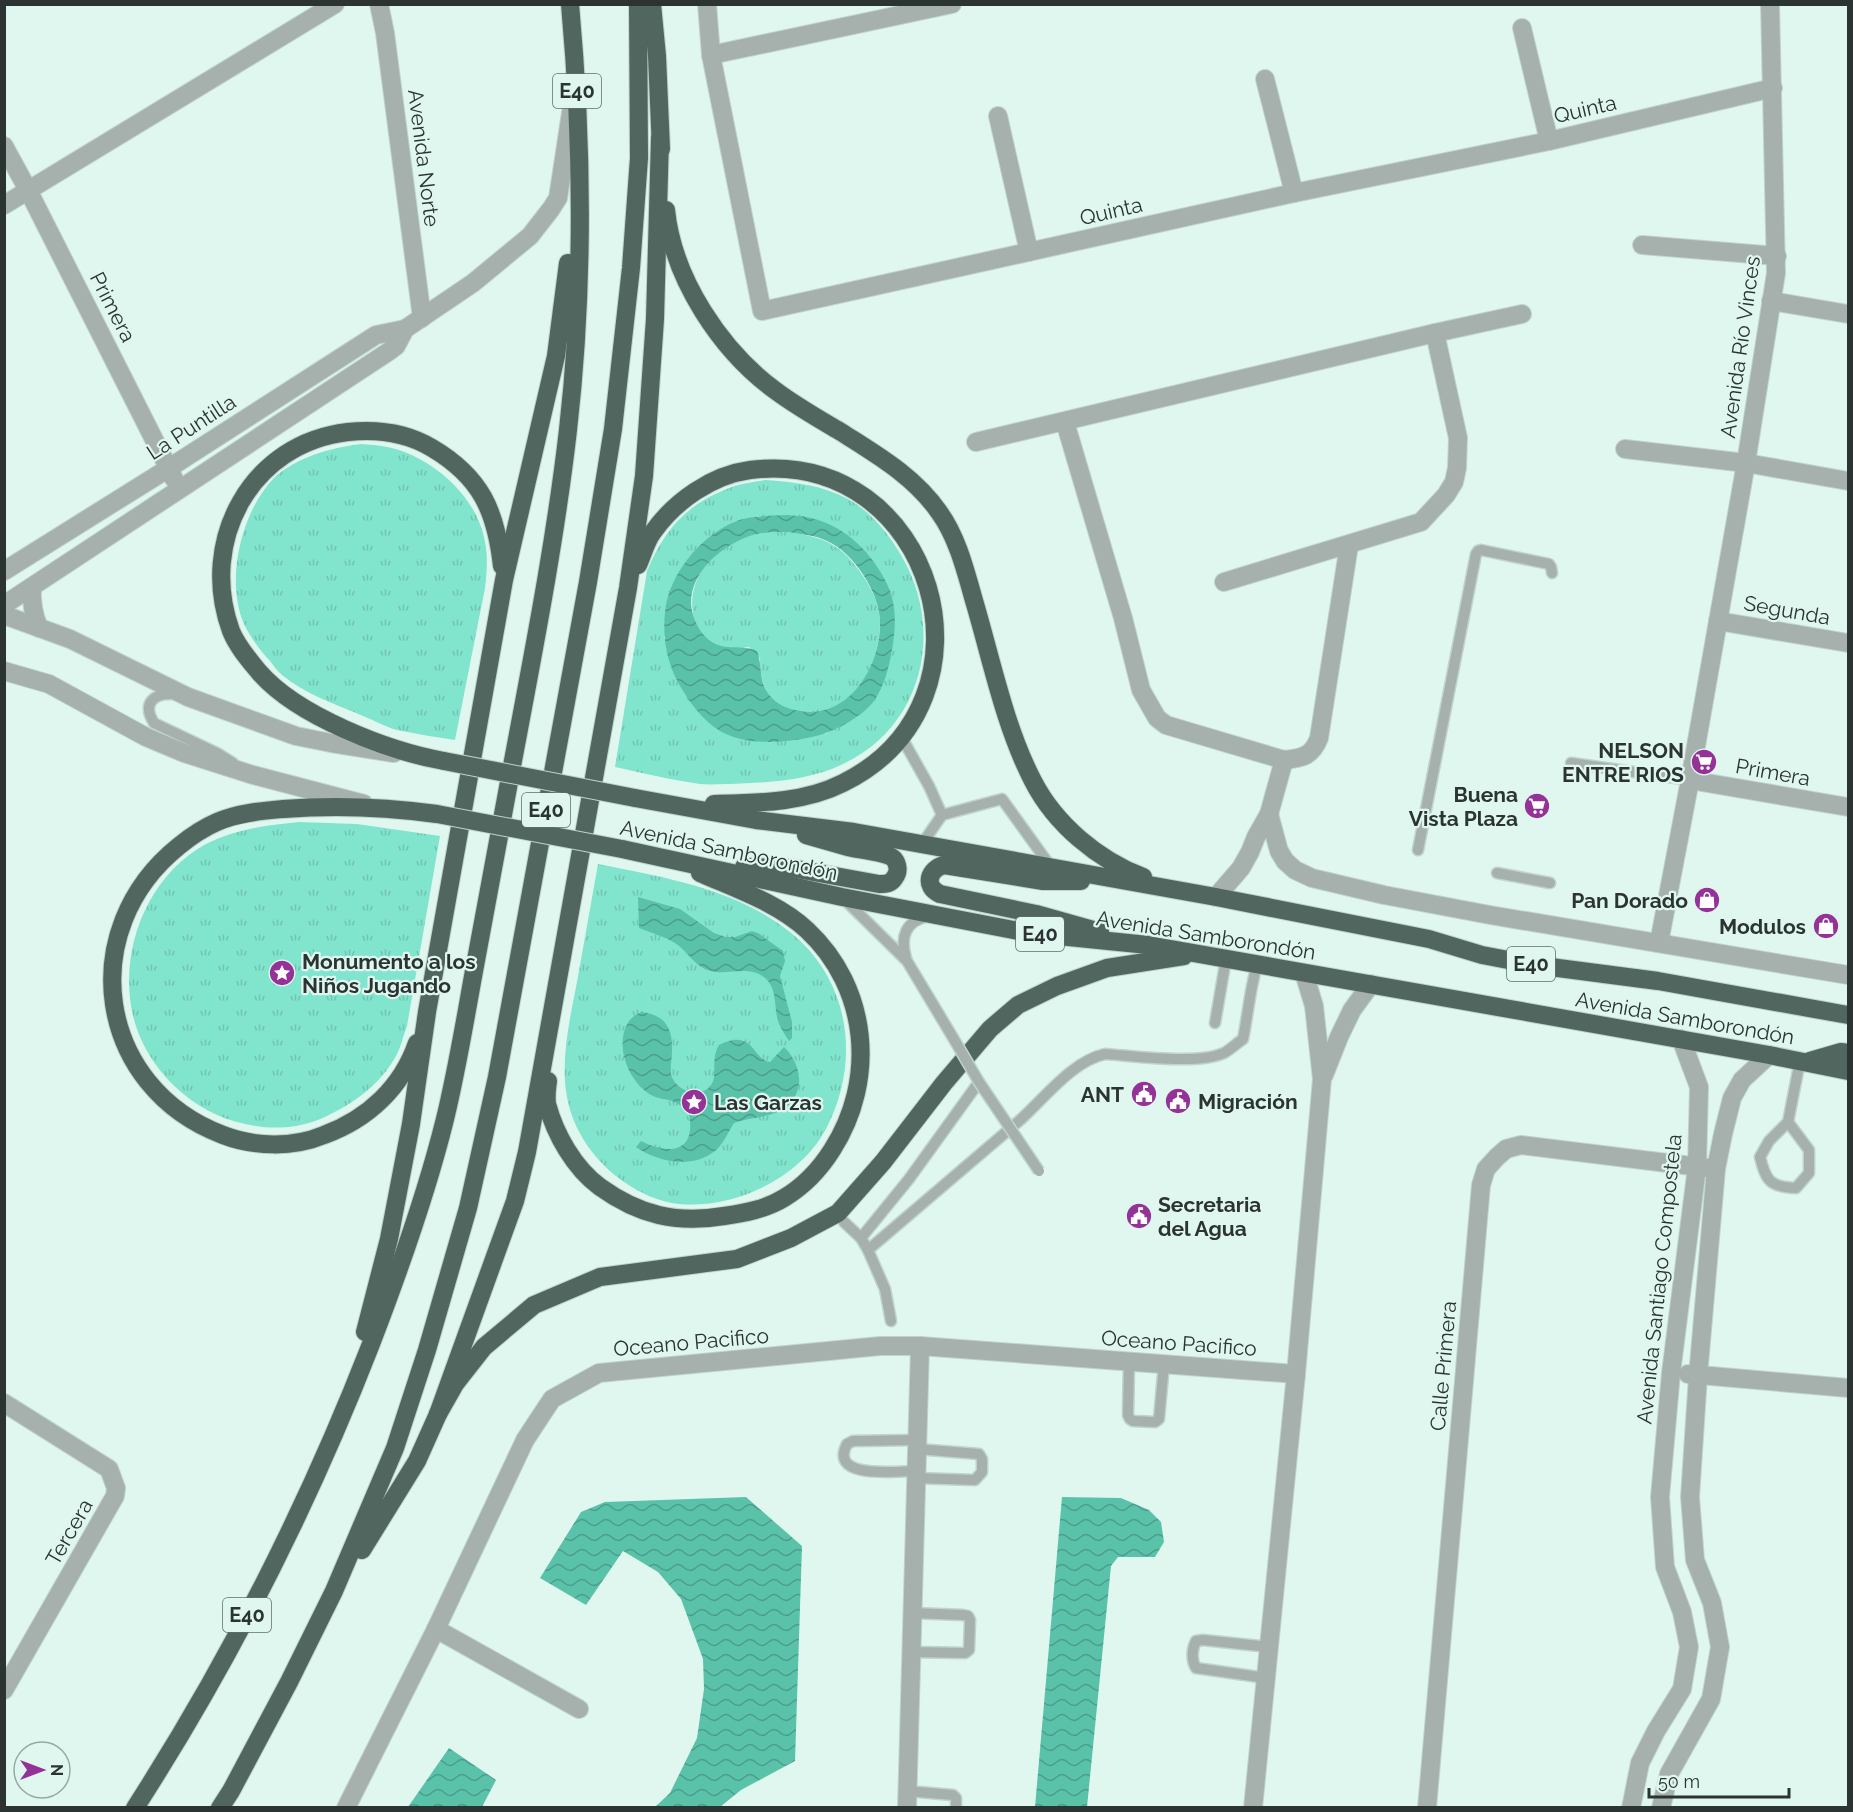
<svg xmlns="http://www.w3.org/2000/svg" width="1853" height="1812" font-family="Raleway,sans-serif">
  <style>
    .grass { fill: url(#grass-tufts); fill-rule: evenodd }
    .water { fill: url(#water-waves); fill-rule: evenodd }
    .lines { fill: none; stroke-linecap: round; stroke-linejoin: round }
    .lane-casing { stroke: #bfd4ce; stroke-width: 13 }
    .street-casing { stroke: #bfd4ce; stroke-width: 20 }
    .highway-casing { stroke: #bfd4ce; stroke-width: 20 }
    .lane { stroke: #a6b0ad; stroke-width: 10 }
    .street { stroke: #a6b0ad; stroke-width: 18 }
    .highway { stroke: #526660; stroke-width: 18 }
    .lane-bridge-casing { stroke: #bfd4ce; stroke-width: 13; stroke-linecap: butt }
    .highway-bridge-casing { stroke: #bfd4ce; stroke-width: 20; stroke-linecap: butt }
    .lane-bridge { stroke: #a6b0ad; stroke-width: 10 }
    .highway-bridge { stroke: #526660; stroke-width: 18 }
    .labels { text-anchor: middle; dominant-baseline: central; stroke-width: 4.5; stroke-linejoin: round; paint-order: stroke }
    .shield { fill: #e0f7f0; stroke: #616e6b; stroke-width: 1.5 }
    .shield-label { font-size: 20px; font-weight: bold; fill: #2b3432 }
    .street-label { font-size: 21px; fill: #2b3432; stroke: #e0f7f0 }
    .poi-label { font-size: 21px; font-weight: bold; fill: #2b3432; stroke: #e0f7f0; text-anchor: end }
  </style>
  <defs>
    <pattern id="grass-tufts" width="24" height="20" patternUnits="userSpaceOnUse" patternTransform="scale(1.5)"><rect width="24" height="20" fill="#81e4cc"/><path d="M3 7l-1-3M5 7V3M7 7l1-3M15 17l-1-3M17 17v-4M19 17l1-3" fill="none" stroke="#70c4b0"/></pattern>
    <pattern id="water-waves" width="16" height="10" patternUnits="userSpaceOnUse" patternTransform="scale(1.5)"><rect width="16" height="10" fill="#5bc2aa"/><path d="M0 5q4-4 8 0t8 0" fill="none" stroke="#4b9e8b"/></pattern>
  </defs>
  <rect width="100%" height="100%" fill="#e0f7f0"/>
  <g class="grass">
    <path d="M 361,444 C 375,445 388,446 402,451 C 440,465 478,500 485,542 C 488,557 487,572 485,588 L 455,740 C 436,737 416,734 397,730 C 385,727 374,720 363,716 C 335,704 305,694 282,675 C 277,671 274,666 270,661 C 260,650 250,637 244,624 C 225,580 241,513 273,479 C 296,457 330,448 361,444 Z"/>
    <path d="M 765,480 C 794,482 822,485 848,499 C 871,512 888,533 901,555 C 945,629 924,726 843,764 C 808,781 765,783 727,784 C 718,784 709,785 700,784 C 671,780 643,773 615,767 L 647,571 C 665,528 688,503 732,487 C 742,483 754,482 765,480 ZM 759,516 L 869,555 L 889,663 L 826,734 L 664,638 L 707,540 L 734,522 Z"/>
    <path d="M 787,532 C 826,537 843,545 865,579 C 873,591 880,608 880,622 C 880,653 866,689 839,705 C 817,718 778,715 766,690 C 761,680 760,669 760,658 L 749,647 C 741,648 732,649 725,648 C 692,641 685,602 699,576 C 708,558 731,542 750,536 C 761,532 775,532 787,532 Z"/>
    <path d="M 299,822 L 357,824 L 440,836 L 407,1026 C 403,1036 401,1047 396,1056 C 380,1085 354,1103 325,1117 C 299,1129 272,1130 245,1124 C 192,1113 146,1069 133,1016 C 118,951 147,876 206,844 C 235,829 268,825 299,822 Z"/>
    <path d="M 598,864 C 664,877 736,889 790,932 C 850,980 861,1060 827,1127 C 801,1178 735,1209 679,1204 C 659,1202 640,1193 624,1182 C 595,1162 573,1131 567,1097 C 560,1061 570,1018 577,982 C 584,943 591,903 598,864 Z"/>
  </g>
  <g class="water">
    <path d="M 788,515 C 797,516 806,516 815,519 C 847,528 873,554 887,584 C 897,605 896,627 892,650 C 889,667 884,687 874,701 C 861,718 832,733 812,737 C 779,744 734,747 708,722 C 699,714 691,704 685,694 C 668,669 662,642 665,612 C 669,574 700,537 734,522 C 751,515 770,516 788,515 ZM 787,532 C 800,534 815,535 827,541 C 853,552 880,593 880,622 C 881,667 847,723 795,710 C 784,708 772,701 766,690 C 759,678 762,663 757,651 C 742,644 726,651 712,642 C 701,635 695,623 692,611 C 685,577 720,546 750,536 C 762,532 775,532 787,532 Z"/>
    <path d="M 638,897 L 680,909 L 714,933 L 726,937 L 735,937 L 752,931 L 758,933 L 783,951 L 785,961 L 780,976 L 792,1022 L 792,1038 L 789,1041 C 785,1034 780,1028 778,1021 C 774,1007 777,992 768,981 C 752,963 729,976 710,971 C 696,967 689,954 678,945 C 667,937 652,933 639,928 Z"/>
    <path d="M 642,1012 C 665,1015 673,1028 672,1051 C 672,1058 670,1067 671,1074 C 675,1091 700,1100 711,1085 C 718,1076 710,1060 719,1045 C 754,1027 753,1061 770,1062 L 784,1047 C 805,1067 806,1101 775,1113 C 762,1118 747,1118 734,1123 C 727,1134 723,1146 712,1153 C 690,1169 656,1161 636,1147 L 641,1141 C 673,1157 698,1150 688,1110 C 683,1107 677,1103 672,1101 C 666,1099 659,1099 653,1096 C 633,1086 620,1059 623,1037 C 625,1025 630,1016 642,1012 Z"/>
    <path d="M 746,1497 L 802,1546 L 795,1761 L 741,1790 L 720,1807 L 655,1807 L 670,1793 L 697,1738 L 704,1689 L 703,1659 L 681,1599 L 658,1572 L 623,1551 L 586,1605 L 540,1578 L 581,1512 L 605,1502 Z"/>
    <path d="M 1062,1497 L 1121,1498 L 1149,1510 L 1161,1522 L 1164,1542 L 1155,1557 L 1118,1557 L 1111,1566 L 1087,1807 L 1035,1807 Z"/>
    <path d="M 449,1748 L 496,1780 L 482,1807 L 408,1807 Z"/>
  </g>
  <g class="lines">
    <g class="lane-casing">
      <g id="lane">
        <path d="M 173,694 C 153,693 142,704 154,723 L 217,753 L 233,763"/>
        <path d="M 902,738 L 929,786 L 942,815 L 1002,799 L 1051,867"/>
        <path d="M 1571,763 L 1690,780"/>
        <path d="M 922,844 L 942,815"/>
        <path d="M 1418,850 L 1476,554 L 1478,551 L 1481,550 L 1549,564 L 1551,567 L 1552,573"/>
        <path d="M 1497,873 L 1550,883"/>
        <path d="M 845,900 L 907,961 L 952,1036"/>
        <path d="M 906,958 C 900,937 905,921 929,916"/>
        <path d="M 1215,1023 L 1226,959"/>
        <path d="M 1788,1122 L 1809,1150 L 1809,1173 L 1796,1188 C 1770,1187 1766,1181 1760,1157 L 1769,1141 L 1788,1122 L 1800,1061"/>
        <path d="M 838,1213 L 844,1222 L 861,1238 L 868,1250 L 885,1289 L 891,1321"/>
        <path d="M 861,1238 L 909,1179 L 979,1082"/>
        <path d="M 868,1250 C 919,1207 969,1164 1019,1121 C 1044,1099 1072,1061 1105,1054 C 1136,1056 1197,1065 1224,1053 C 1231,1049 1237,1043 1243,1039 C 1248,1014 1250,989 1257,965"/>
        <path d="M 1129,1362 L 1128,1415 L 1130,1419 L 1133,1421 L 1155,1422 L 1159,1419 L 1164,1364"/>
        <path d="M 916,1471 C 897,1471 828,1480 847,1444 L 853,1441 L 917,1440"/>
        <path d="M 916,1478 L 975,1480 L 982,1472 L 982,1459 L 979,1454 L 917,1449"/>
        <path d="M 911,1652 L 965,1653 L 969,1650 L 970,1620 L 968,1616 L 963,1615 L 912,1613"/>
        <path d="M 1266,1678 L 1196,1668 C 1191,1660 1192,1649 1196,1641 L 1203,1640 L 1269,1647"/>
        <path d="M 907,1791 L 953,1795 L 956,1798 L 956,1808"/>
      </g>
    </g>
    <g class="street-casing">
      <g id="street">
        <path d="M 379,4 L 385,33 L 422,318"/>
        <path d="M 707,4 L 711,55 L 762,311 L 1294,193 L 1549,141 L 1773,88"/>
        <path d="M 1522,28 L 1549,141"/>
        <path d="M 711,55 L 952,4"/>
        <path d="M 1265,79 L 1294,193"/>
        <path d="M 998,116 L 1029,252"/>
        <path d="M 4,146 L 28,190 L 174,479"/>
        <path d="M 4,205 L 335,4"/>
        <path d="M 1642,245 L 1777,256"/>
        <path d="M 1771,301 L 1848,314"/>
        <path d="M 1065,422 L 1123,618 L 1141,690 L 1157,718 L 1166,725 L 1284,760 C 1303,758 1312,756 1319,738 L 1349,545"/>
        <path d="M 976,442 L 1435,333 L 1522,314"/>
        <path d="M 1625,449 L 1746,463 L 1848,481"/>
        <path d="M 4,571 L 169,468 L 376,335 L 405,329 L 473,283 L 530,236 L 551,209 L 558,198 L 572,106"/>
        <path d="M 1224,582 L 1421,522 L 1446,495 L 1454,482 L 1457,468 L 1458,438 L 1435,333"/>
        <path d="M 32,587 C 31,602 33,614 39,628"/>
        <path d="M 4,605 L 388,352 L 396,346 L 405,329"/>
        <path d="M 4,615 L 70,639 L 188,697 L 296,736 L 331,743 L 394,753"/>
        <path d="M 1718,621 L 1848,643"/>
        <path d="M 4,671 L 49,684 L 146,737 L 184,753 L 253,775 L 364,804"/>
        <path d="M 1690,780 L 1848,807"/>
        <path d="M 1269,814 L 1279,851 L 1285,861 L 1295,870 L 1312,878 L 1384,895 L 1490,915 L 1848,975"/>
        <path d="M 1216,897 L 1241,868 L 1250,852 L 1256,837 L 1269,814 L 1284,760"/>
        <path d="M 1659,943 L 1690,780 L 1746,463 L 1776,273 L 1770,4"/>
        <path d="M 1324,1075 L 1339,1037 L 1352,1010 L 1371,984"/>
        <path d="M 1688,1374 L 1848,1388"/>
        <path d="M 4,1403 L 109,1469 L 116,1488 L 115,1496 L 4,1690"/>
        <path d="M 436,1629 L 579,1709"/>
        <path d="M 346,1808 L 436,1629 L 525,1440 L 552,1399 L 599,1373 L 880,1346 L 920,1346 L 1296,1374"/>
        <path d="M 907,1808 L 920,1346"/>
        <path d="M 1253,1808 L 1296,1374 L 1322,1079 L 1314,1006 L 1304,973"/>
        <path d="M 1427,1808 L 1481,1185 L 1486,1169 L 1497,1157 L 1506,1149 L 1521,1145 L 1716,1169"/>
        <path d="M 1631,1808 L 1640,1763 L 1656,1731 L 1682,1689 L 1689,1647 L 1682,1612 L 1665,1567 L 1660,1497 L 1671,1373 L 1697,1167 L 1699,1087 L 1681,1039"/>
        <path d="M 1661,1808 L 1669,1774 L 1711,1699 L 1720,1647 L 1712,1603 L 1695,1560 L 1690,1497 L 1698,1376 L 1716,1169 L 1723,1134 L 1732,1098 L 1742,1080 L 1769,1055"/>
      </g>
    </g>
    <g class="highway-casing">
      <g id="highway">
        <path d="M 652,4 L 657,56 L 661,149"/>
        <path d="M 666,210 C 673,279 721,351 776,391 C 796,406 819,419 841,432 C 877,455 914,476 939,512 C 958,538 966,573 975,604 C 992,662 1005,727 1033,781 C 1055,824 1098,860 1143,877"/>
        <path d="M 638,565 C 643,554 646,541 653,532 C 675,501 712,475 750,470 C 934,447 1009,701 843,783 C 804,803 757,803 714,804"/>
        <path d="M 444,761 C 388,751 297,716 259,672 C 249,660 237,646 231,631 C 198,541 251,443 348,432 C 377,429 407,433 432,448 C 481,477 496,511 502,566"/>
        <path d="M 635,798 L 756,820 L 854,832 L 1216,897 L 1429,939 L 1482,955 L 1535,965 L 1658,981 L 1848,1015"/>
        <path d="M 622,849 L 842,897 L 1029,933 L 1148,945 L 1769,1055 L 1848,1071"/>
        <path d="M 744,867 L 791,868 L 879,884 C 886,884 891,884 895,877 C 899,872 898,864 894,859 C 887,852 859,850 848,847 C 834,843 820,839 806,835"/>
        <path d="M 1081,881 L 1043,881 L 944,865 C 929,869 923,886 940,894 L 1036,914 L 1100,932"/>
        <path d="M 417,1043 C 402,1087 368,1119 324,1135 C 293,1148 254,1147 223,1135 C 96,1087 74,930 179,846 C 190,837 203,828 217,822 C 237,813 261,811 283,809 C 334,805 386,807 437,814"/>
        <path d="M 1810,1061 L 1841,1052 L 1848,1053"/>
        <path d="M 548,1081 C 547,1088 546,1097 547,1104 C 555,1134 574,1168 600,1187 C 639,1215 676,1224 724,1216 C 745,1213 766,1209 784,1198 C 804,1186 820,1169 832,1150 C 877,1080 869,988 807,930 C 778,903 736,889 700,873"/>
        <path d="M 365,1332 L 389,1239 L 411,1124 L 427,1012 L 504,580 L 556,356 L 568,263"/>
        <path d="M 438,1414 L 515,1201 L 527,1152 L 628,588 L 644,476 L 655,319 L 660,138"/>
        <path d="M 362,1550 L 417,1461 L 438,1414 L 455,1384 L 484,1347 L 534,1305 L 600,1277 L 737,1259 L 791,1238 L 838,1213 L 883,1162 L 944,1083 L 990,1029 L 1018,1005 L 1057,986 L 1107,968 L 1184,956"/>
        <path d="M 135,1808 C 229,1662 308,1506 371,1344 C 399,1271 426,1196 445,1119 C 457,1070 465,1020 474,971 C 487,902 500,834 512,766 C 533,654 555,543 568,430 C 584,289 583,146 570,4"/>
        <path d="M 220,1808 L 231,1791 L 289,1682 L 334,1591 L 395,1448 L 427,1350 L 468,1208 L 497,1077 L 588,582 L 613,429 L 631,268 L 639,158 L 638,4"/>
      </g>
    </g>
    <use href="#lane" class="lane"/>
    <use href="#street" class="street"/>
    <use href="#highway" class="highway"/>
    <g class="lane-bridge-casing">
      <path id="lane-bridge" d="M 952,1036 L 979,1082 L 1039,1171"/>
    </g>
    <g class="highway-bridge-casing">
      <g id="highway-bridge">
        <path d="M 444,761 L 635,798"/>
        <path d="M 437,814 L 622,849"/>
      </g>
    </g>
    <use href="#lane-bridge" class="lane-bridge"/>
    <use href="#highway-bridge" class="highway-bridge"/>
  </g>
  <defs>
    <g id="supermarket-disc" transform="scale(1.35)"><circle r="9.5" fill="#953298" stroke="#e0f7f0"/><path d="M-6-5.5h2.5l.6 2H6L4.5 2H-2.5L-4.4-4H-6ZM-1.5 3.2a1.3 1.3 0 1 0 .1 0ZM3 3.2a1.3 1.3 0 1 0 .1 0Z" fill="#fff"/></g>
    <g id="shop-disc" transform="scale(1.35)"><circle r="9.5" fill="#953298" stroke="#e0f7f0"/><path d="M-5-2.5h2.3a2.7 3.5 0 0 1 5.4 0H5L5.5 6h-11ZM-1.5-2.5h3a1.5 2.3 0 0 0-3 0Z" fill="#fff"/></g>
    <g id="sight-disc" transform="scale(1.35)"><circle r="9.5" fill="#953298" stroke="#e0f7f0"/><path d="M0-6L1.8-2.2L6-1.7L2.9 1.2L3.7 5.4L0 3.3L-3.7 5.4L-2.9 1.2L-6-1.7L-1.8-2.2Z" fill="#fff"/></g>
    <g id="civic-disc" transform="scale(1.35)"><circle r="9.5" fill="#953298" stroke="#e0f7f0"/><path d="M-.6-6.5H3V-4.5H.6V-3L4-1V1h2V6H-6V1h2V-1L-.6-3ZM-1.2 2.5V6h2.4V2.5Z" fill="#fff"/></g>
  </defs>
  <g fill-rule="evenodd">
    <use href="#supermarket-disc" x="1704" y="762"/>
    <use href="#supermarket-disc" x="1537" y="806"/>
    <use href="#shop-disc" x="1707" y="900"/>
    <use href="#shop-disc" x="1826" y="926"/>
    <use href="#sight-disc" x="282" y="973"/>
    <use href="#civic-disc" x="1144" y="1094"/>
    <use href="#civic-disc" x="1178" y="1101"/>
    <use href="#sight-disc" x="694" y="1102"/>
    <use href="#civic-disc" x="1139" y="1216"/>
  </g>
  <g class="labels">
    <g class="shield">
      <rect x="553" y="74" width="48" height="34" rx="4.5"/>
      <rect x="522" y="793" width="48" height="34" rx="4.5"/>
      <rect x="1016" y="917" width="48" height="34" rx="4.5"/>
      <rect x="1507" y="947" width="48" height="34" rx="4.5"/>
      <rect x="223" y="1598" width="48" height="34" rx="4.5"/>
    </g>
    <g class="shield-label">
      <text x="577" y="91">E40</text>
      <text x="546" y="810">E40</text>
      <text x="1040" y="934">E40</text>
      <text x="1531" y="964">E40</text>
      <text x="247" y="1615">E40</text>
    </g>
    <g class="street-label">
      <text transform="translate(1585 109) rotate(-13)">Quinta</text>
      <text transform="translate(424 158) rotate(83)">Avenida Norte</text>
      <text transform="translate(1111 211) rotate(-13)">Quinta</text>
      <text transform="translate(113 307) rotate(63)">Primera</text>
      <text transform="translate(1740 347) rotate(-82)">Avenida Río Vinces</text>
      <text transform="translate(191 427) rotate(-33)">La Puntilla</text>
      <text transform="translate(1787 610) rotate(10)">Segunda</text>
      <text transform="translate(1773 772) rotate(10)">Primera</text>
      <text transform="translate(729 850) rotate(12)">Avenida Samborondón</text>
      <text transform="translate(1206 935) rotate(9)">Avenida Samborondón</text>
      <text transform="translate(1685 1018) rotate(10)">Avenida Samborondón</text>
      <text transform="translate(1659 1279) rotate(-84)">Avenida Santiago Compostela</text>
      <text transform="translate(691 1342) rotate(-5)">Oceano Pacifico</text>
      <text transform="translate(1179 1343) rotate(4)">Oceano Pacifico</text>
      <text transform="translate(1443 1366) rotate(-85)">Calle Primera</text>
      <text transform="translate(69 1532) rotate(-60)">Tercera</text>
    </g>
    <g class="poi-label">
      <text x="1684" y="750">NELSON<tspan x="1684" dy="24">ENTRE RIOS</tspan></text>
      <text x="1518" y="794">Buena<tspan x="1518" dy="24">Vista Plaza</tspan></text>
      <text x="1688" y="900">Pan Dorado</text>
      <text x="1806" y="926">Modulos</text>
      <text x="302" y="961" text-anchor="start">Monumento a los<tspan x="302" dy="24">Niños Jugando</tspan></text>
      <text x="1124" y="1094">ANT</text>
      <text x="1198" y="1101" text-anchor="start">Migración</text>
      <text x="714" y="1102" text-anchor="start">Las Garzas</text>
      <text x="1158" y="1204" text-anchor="start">Secretaria<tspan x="1158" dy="24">del Agua</tspan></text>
    </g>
  </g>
  <rect width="1853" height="1812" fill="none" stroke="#2b3432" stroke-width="12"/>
  <g transform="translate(42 1770) rotate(90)"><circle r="28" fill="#e0f7f0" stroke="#98a9a4" stroke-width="1.5"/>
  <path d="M0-4.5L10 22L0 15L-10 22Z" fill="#953298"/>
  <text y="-9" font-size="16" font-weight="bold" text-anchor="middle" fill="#2b3432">N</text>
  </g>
  <path d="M1649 1788v9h140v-9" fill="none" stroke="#2b3432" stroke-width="3"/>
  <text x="1658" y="1788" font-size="18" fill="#2b3432" stroke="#e0f7f0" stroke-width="4.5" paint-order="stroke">50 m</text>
</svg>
